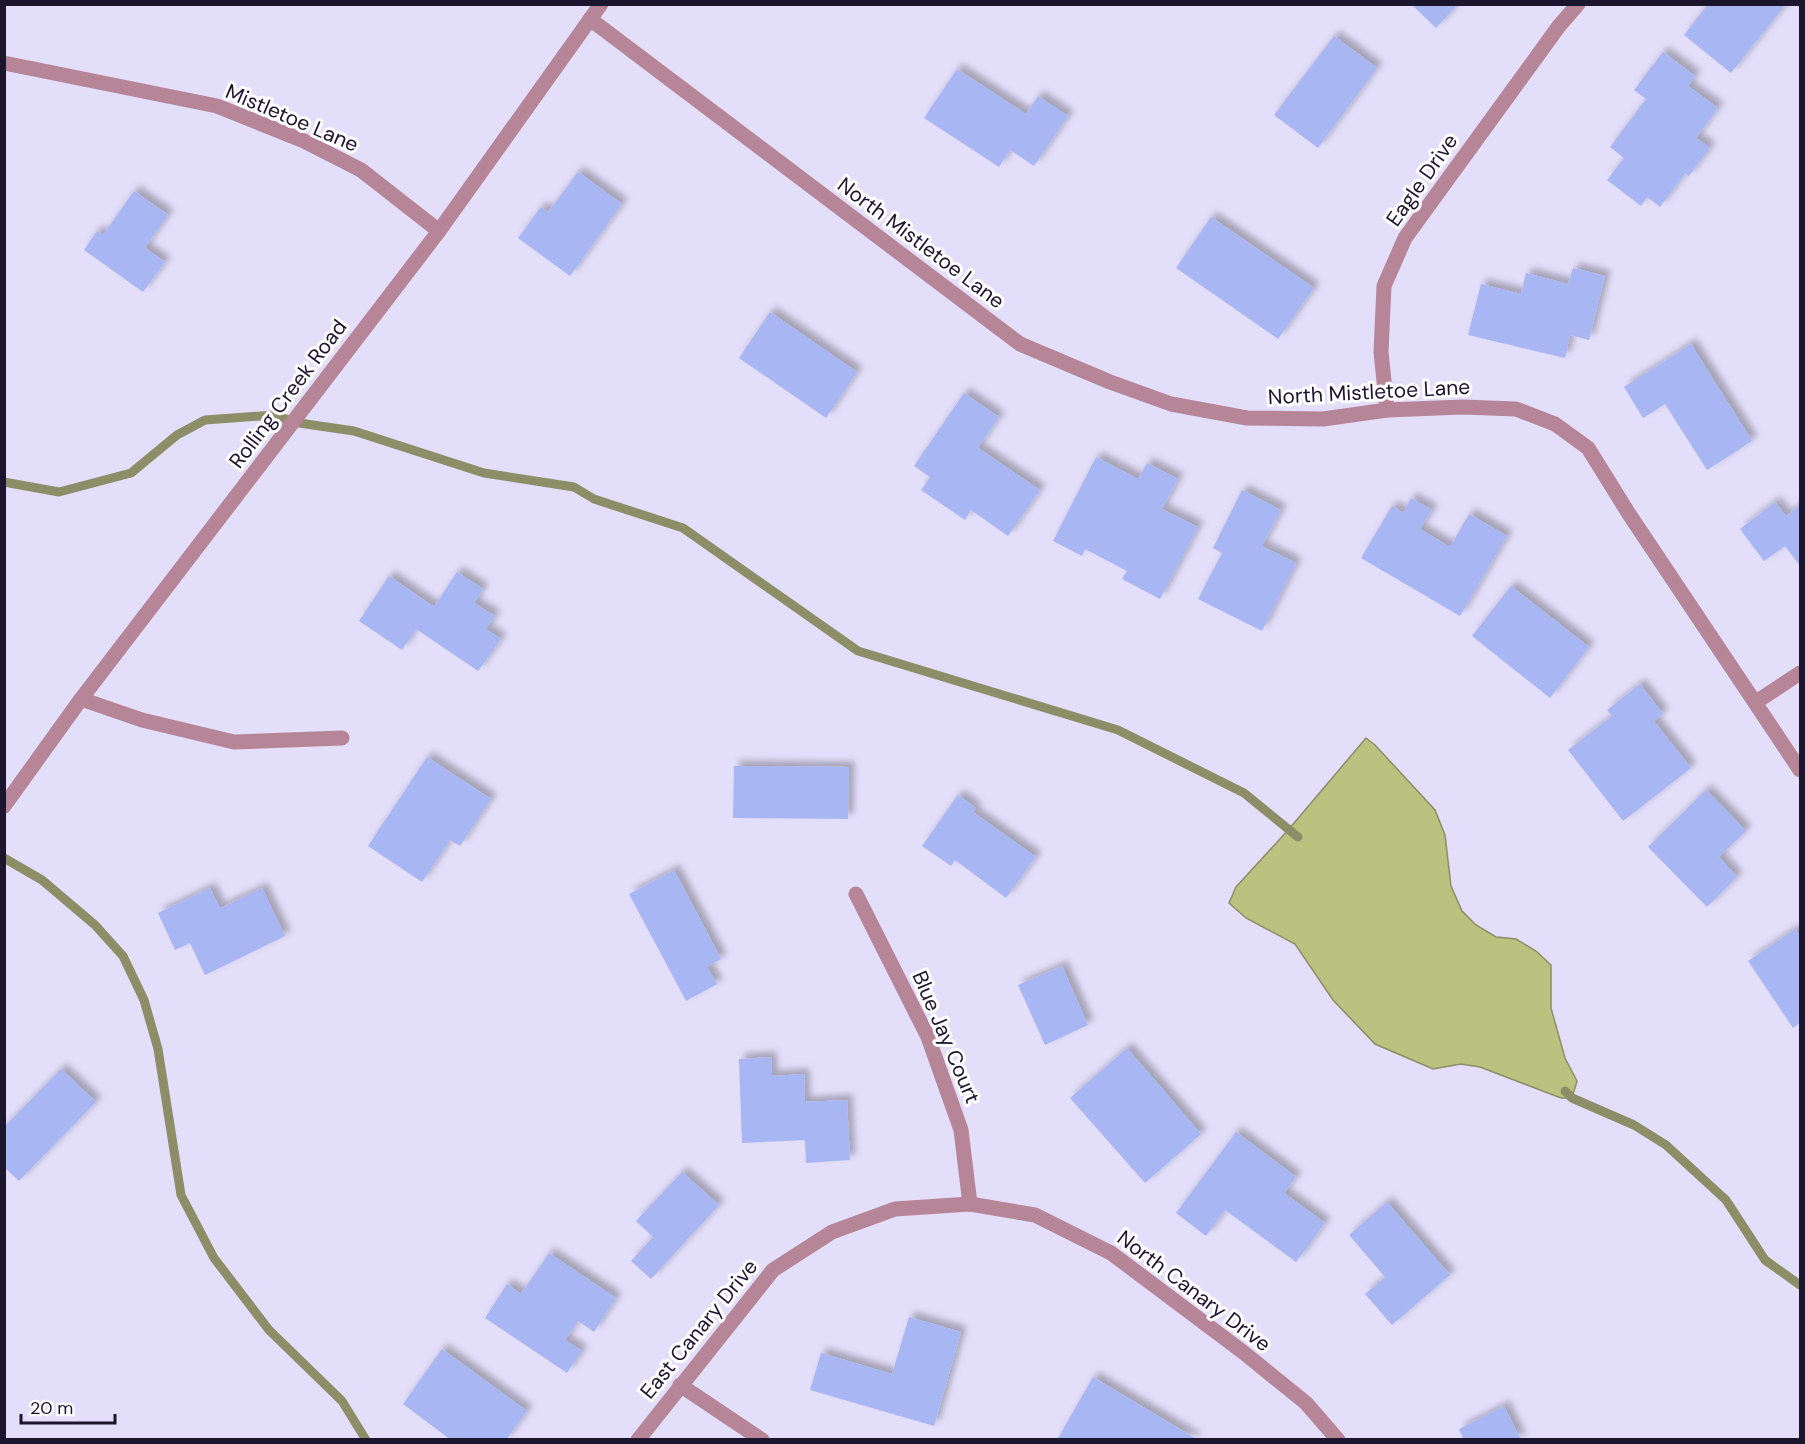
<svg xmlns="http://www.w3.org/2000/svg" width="1805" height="1444" font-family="'DM Sans',sans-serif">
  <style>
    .water { fill: #bac27f; stroke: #8b8e67; stroke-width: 1.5 }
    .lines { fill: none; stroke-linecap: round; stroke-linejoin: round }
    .stream { stroke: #8b8e67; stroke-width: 9 }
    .building { fill: #a8b6f3; filter: url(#shadow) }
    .minor { stroke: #b78598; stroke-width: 15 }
    .labels { text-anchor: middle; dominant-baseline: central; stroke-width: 6; stroke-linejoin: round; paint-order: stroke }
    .street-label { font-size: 21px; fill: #1c152e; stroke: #fff }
  </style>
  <defs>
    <filter id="shadow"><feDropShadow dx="5.5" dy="-5.5" stdDeviation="3" flood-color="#0004"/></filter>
  </defs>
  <rect width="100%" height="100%" fill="#e3defa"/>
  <path class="water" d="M 1366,738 L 1375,745 L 1435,810 L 1445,835 L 1451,886 L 1462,911 L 1476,925 L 1496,937 L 1516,939 L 1536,951 L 1551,965 L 1551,1008 L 1565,1058 L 1577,1081 L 1572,1098 L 1561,1098 L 1480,1067 L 1461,1064 L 1433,1069 L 1375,1044 L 1333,1000 L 1295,944 L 1246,918 L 1229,903 L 1236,887 L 1289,829 Z"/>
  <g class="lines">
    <g class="stream">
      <path d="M 4,482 L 59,492 L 131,473 L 177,435 L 205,420 L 273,415 L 299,423 L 354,431 L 484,473 L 574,487 L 594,499 L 683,528 L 858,651 L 1118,730 L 1244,793 L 1298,837"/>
      <path d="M 4,858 L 42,880 L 95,925 L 123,956 L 144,1000 L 158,1049 L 181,1195 L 214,1258 L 269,1330 L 342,1401 L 366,1440"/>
      <path d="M 1565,1091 L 1572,1098 L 1634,1125 L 1666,1145 L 1726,1200 L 1765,1260 L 1800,1285"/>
    </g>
  </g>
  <g class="building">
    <path d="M 1411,4 L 1458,4 L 1436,28 Z"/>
    <path d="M 1708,4 L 1786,4 L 1731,73 L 1684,35 Z"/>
    <path d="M 1334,36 L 1377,68 L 1318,148 L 1274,115 Z"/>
    <path d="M 1663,52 L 1695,76 L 1688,86 L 1718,108 L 1696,138 L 1710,148 L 1689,176 L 1685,173 L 1660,207 L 1647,197 L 1641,206 L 1607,180 L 1624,158 L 1610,147 L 1646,99 L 1634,90 Z"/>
    <path d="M 957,69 L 1026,114 L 1038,96 L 1068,116 L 1034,166 L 1010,150 L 999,167 L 924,118 Z"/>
    <path d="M 578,172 L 622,204 L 570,276 L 518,238 L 541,207 L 548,212 Z"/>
    <path d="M 134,191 L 168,215 L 145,248 L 165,262 L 143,292 L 84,250 L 97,231 L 103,235 Z"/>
    <path d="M 1211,217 L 1314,288 L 1278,339 L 1176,268 Z"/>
    <path d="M 1573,268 L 1605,276 L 1589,340 L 1570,335 L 1565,358 L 1468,335 L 1481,284 L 1521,294 L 1526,273 L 1568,284 Z"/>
    <path d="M 770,312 L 857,372 L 826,418 L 739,358 Z"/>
    <path d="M 1691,344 L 1752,441 L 1707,470 L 1665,404 L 1643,418 L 1624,387 Z"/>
    <path d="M 964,393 L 999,417 L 978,448 L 1040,490 L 1008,536 L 971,510 L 965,520 L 921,490 L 930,477 L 914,466 Z"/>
    <path d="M 1096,457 L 1138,479 L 1147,463 L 1178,479 L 1162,509 L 1198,527 L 1160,599 L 1122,579 L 1127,571 L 1085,549 L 1082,556 L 1053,541 Z"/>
    <path d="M 1242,490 L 1281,510 L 1262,546 L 1296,563 L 1262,631 L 1198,599 L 1222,553 L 1213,548 Z"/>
    <path d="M 1411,498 L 1432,510 L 1420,529 L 1450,547 L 1469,514 L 1507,536 L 1460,616 L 1361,558 L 1392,506 L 1403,513 Z"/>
    <path d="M 1775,502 L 1786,516 L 1800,505 L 1800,566 L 1785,546 L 1764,561 L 1740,529 Z"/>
    <path d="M 457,572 L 483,589 L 474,603 L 495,616 L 486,629 L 501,639 L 478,671 L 416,629 L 402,650 L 359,621 L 389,576 L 434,607 Z"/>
    <path d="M 1511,586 L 1589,647 L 1550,698 L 1472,636 Z"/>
    <path d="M 1640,684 L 1663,714 L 1654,721 L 1691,768 L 1623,821 L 1568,750 L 1612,716 L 1607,710 Z"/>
    <path d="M 427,757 L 491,799 L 460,846 L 450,840 L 422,882 L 368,846 Z"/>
    <path d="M 734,766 L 849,767 L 848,819 L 733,818 Z"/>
    <path d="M 1706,790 L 1746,831 L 1719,857 L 1737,877 L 1707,907 L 1648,847 Z"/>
    <path d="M 958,795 L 976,808 L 973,812 L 1036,857 L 1006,898 L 955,860 L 951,866 L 922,846 Z"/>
    <path d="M 674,870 L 721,959 L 707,967 L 717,984 L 686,1001 L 629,894 Z"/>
    <path d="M 210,888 L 220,908 L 262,888 L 285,936 L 205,975 L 190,943 L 175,950 L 158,913 Z"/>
    <path d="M 1795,929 L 1800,937 L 1800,1023 L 1793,1028 L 1748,961 Z"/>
    <path d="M 1062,966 L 1088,1025 L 1045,1045 L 1018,985 Z"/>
    <path d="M 1127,1048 L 1201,1134 L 1145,1183 L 1070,1098 Z"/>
    <path d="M 771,1057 L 772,1076 L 804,1074 L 805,1102 L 847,1100 L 850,1160 L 806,1163 L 805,1140 L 742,1143 L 739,1059 Z"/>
    <path d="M 61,1069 L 96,1102 L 19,1181 L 4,1167 L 4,1127 Z"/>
    <path d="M 1236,1132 L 1296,1177 L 1284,1193 L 1325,1223 L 1296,1262 L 1225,1210 L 1206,1236 L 1176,1213 Z"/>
    <path d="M 682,1172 L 719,1205 L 651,1279 L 631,1261 L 653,1237 L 636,1221 Z"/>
    <path d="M 1387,1202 L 1450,1275 L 1392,1325 L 1365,1294 L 1385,1277 L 1349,1235 Z"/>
    <path d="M 549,1253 L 616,1298 L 594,1332 L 578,1321 L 565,1340 L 582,1351 L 567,1373 L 485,1318 L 507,1284 L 521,1294 Z"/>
    <path d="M 909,1317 L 961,1332 L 934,1426 L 810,1390 L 821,1353 L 892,1374 Z"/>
    <path d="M 442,1349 L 527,1411 L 506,1440 L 451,1440 L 403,1404 Z"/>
    <path d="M 1093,1377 L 1198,1440 L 1057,1440 Z"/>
    <path d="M 1504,1406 L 1521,1440 L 1464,1440 L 1459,1429 Z"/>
  </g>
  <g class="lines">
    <g class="minor">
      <path d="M 590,19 L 1020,344 L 1110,382 L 1171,404 L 1247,418 L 1323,419 L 1387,410 L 1463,407 L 1516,409 L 1555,424 L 1588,448 L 1629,514 L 1800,770"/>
      <path d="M 4,63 L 217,106 L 304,141 L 361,170 L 439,231"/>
      <path d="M 1387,410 L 1381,352 L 1384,286 L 1405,238 L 1559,26 L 1578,4"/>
      <path d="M 81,699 L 142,720 L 234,742 L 342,738"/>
      <path d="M 1756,702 L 1800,673"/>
      <path d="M 4,806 L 81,699 L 439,231 L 601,4"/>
      <path d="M 856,894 L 928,1037 L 961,1130 L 970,1204"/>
      <path d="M 680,1385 L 762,1440"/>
      <path d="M 638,1440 L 773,1270 L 832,1232 L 895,1209 L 970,1204 L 1035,1215 L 1111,1253 L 1243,1352 L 1306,1403 L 1338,1440"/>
    </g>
  </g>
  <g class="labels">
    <g class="street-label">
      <text transform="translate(292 118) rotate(23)">Mistletoe Lane</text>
      <text transform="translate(1422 180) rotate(-55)">Eagle Drive</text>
      <text transform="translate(921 243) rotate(37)">North Mistletoe Lane</text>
      <text transform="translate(1369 392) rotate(-3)">North Mistletoe Lane</text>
      <text transform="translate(288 394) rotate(-53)">Rolling Creek Road</text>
      <text transform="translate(946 1037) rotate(67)">Blue Jay Court</text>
      <text transform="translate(1194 1291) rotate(37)">North Canary Drive</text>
      <text transform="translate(699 1329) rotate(-51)">East Canary Drive</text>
    </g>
  </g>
  <rect width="1805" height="1444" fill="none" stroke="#1c152e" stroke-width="12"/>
  <path d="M21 1414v9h94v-9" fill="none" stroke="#1c152e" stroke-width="3"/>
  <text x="30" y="1414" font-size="18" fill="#1c152e" stroke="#ffffff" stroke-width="4.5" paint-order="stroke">20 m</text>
</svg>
